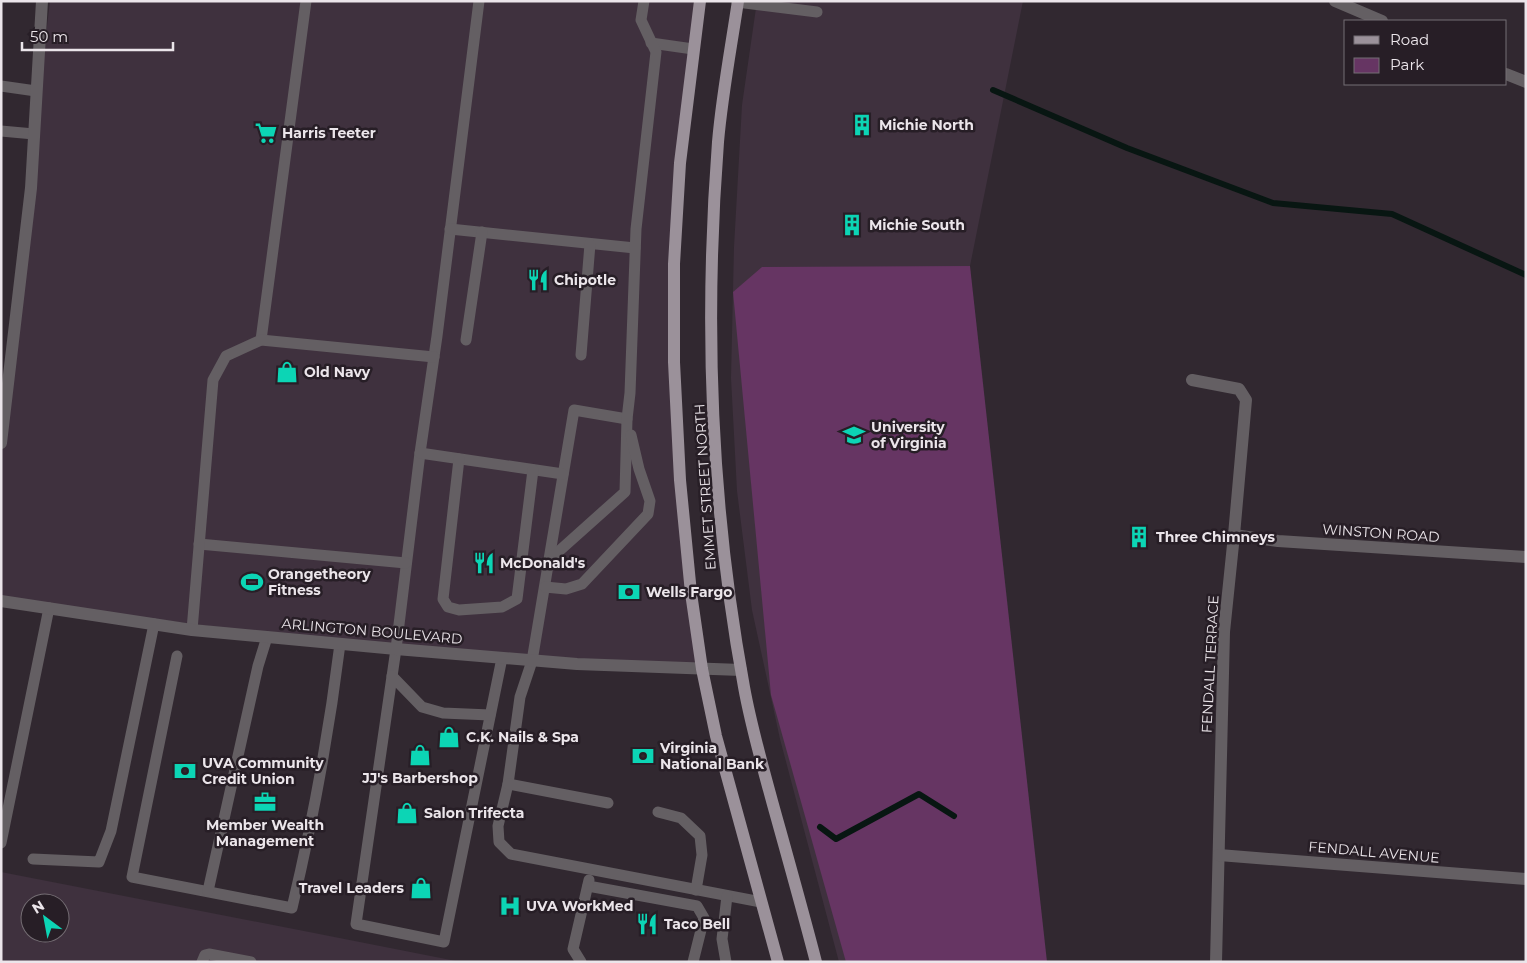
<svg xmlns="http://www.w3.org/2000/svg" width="1527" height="963" font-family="Montserrat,sans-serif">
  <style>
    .built { fill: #3f313e; fill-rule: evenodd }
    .green { fill: #663563 }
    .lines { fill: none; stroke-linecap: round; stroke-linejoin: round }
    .stream { stroke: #081612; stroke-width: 6 }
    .service { stroke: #645f63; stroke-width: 11 }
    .minor { stroke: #645f63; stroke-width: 12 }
    .tertiary { stroke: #645f63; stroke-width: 12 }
    .primary { stroke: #9b919a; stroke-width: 12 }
    .labels { text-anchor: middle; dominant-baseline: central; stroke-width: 5; stroke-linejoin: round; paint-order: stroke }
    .poi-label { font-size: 14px; font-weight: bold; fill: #ebe5ea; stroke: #271e26; text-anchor: start }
    .street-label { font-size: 14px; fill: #ebe5ea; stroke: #271e26 }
  </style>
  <rect width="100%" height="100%" fill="#312830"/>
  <g class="built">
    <path d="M 50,1 L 701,1 L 680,163 L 674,362 L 702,669 L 396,649 L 1,600 L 1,417 Z"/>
    <path d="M 757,1 L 1023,1 L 970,266 L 990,962 L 839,962 L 780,739 L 752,610 L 737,491 L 731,378 L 734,247 L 742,105 Z"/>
    <path d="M 1,872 L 304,931 L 461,962 L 1,962 ZM 30,903 L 60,903 L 60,933 L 30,933 Z"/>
  </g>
  <path class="green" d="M 970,266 L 1047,962 L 846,962 L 771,695 L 733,292 L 762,267 Z"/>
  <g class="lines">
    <g class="stream">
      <path d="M 993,90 L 1127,148 L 1273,203 L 1392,214 L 1526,275"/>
      <path d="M 820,827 L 836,839 L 919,794 L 954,816"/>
    </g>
    <g class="service">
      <path d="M 479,1 L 437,336 L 420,453 L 396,649 L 356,924 L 444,942 L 502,658"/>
      <path d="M 737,2 L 817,12"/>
      <path d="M 651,43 L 693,49"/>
      <path d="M 1,86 L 36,91"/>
      <path d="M 1,131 L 34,134"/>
      <path d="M 450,229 L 635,248"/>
      <path d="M 261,340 L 306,1"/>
      <path d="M 466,340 L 482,232"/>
      <path d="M 581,355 L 590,244"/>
      <path d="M 627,419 L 574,410 L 532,661 L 520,697 L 508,784 L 498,826 L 499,842 L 511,854 L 761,902"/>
      <path d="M 420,453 L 563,474"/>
      <path d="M 459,459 L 443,599 L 448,607 L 459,610 L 502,607 L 517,599 L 533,470"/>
      <path d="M 199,544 L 406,563"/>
      <path d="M 549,560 L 625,492 L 627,419 L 630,393 L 636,229 L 656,52 L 641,20 L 644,1"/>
      <path d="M 545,587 L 566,589 L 582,584 L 648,514 L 650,501 L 639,469 L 631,435"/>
      <path d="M 192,630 L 213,380 L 226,356 L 261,340 L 434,357"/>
      <path d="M 177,656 L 132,877 L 292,908 C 313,820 329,733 340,644"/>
      <path d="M 392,676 L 422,707 L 443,713 L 490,715"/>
      <path d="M 508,784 L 608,803"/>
      <path d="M 658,812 L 681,818 L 700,836 L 702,855 L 696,890"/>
      <path d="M 1,843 L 49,608"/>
      <path d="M 33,859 L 99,862 L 111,831 L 154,624"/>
      <path d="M 588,886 L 697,906 L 704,918 L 693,962"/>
      <path d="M 208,891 L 258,666 L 267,637"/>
      <path d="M 202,962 L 205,955 L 209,954 L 251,962"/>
      <path d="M 581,962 L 573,949 L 589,880"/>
      <path d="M 726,962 L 722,939 L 727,896"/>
    </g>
    <g class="minor">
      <path d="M 1335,1 L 1382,21"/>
      <path d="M 1506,74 L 1526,82"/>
      <path d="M 1192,380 L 1239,389 L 1246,400 L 1234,535 L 1224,632 L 1216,962"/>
      <path d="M 1234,535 L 1278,541 L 1526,557"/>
      <path d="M 1219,855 L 1526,879"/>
    </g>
    <g class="tertiary">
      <path d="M 1,443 L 31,188 L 42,1"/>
      <path d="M 1,601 L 192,630 L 396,649 L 577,664 L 741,670"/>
    </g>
    <g class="primary">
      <path d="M 700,1 L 680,163 L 674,264 L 674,362 L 680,480 L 691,593 L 702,669 L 716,736 L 778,962"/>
      <path d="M 738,1 C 731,48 722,95 718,142 C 704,324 711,508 744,687 C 751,726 762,764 772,801 C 787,855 802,908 816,962"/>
    </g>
  </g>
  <defs>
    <g id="building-bare" transform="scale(1.725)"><path d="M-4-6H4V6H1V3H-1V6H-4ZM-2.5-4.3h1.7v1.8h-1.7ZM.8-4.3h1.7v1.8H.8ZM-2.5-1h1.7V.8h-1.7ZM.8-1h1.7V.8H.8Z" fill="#0cd5b5" stroke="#271e26" stroke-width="2.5" paint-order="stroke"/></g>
    <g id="supermarket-bare" transform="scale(1.725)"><path d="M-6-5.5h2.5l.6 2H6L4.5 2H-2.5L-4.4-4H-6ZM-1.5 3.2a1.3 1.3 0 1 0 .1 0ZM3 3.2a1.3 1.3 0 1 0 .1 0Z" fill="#0cd5b5" stroke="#271e26" stroke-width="2.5" paint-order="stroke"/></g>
    <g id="restaurant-bare" transform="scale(1.725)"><path d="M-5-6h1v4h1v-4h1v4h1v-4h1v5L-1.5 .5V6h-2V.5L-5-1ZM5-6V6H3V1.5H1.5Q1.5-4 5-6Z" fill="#0cd5b5" stroke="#271e26" stroke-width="2.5" paint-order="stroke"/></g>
    <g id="shop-bare" transform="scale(1.725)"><path d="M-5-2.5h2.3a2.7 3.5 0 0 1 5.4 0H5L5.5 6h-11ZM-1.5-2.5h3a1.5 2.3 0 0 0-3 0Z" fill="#0cd5b5" stroke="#271e26" stroke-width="2.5" paint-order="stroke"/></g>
    <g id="university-bare" transform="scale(1.725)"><path d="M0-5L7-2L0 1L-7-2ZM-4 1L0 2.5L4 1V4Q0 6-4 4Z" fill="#0cd5b5" stroke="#271e26" stroke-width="2.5" paint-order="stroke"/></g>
    <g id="stadium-bare" transform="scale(1.725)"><path d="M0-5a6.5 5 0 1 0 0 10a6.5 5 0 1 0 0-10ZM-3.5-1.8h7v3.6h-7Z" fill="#0cd5b5" stroke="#271e26" stroke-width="2.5" paint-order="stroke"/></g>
    <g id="bank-bare" transform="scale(1.725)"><path d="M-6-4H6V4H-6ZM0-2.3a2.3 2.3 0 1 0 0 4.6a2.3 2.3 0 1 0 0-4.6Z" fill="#0cd5b5" stroke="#271e26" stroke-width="2.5" paint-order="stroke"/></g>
    <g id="office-bare" transform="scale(1.725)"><path d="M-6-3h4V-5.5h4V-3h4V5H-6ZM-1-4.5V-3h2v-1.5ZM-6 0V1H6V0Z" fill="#0cd5b5" stroke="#271e26" stroke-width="2.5" paint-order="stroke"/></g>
    <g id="hospital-bare" transform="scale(1.725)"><path d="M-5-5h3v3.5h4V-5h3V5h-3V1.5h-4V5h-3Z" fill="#0cd5b5" stroke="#271e26" stroke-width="2.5" paint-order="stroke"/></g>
  </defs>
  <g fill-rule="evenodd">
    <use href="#building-bare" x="862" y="125"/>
    <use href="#supermarket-bare" x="266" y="133"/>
    <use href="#building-bare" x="852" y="225"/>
    <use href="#restaurant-bare" x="538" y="280"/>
    <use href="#shop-bare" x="287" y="372"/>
    <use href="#university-bare" x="854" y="435"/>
    <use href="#building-bare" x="1139" y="537"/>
    <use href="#restaurant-bare" x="484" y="563"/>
    <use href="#stadium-bare" x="252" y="582"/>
    <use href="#bank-bare" x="629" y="592"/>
    <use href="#shop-bare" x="449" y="737"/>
    <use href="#shop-bare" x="420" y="755"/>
    <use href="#bank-bare" x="643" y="756"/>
    <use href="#bank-bare" x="185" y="771"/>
    <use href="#office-bare" x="265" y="802"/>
    <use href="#shop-bare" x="407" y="813"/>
    <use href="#shop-bare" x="421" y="888"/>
    <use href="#hospital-bare" x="510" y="906"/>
    <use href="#restaurant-bare" x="647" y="924"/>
  </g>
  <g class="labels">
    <g class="poi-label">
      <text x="879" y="125">Michie North</text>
      <text x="282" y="133">Harris Teeter</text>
      <text x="869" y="225">Michie South</text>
      <text x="554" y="280">Chipotle</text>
      <text x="304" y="372">Old Navy</text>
      <text x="871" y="427">University<tspan x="871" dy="16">of Virginia</tspan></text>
      <text x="1156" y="537">Three Chimneys</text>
      <text x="500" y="563">McDonald's</text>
      <text x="268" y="574">Orangetheory<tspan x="268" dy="16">Fitness</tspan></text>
      <text x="646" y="592">Wells Fargo</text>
      <text x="466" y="737">C.K. Nails &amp; Spa</text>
      <text x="660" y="748">Virginia<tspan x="660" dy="16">National Bank</tspan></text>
      <text x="202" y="763">UVA Community<tspan x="202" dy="16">Credit Union</tspan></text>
      <text x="420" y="778" text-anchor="middle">JJ's Barbershop</text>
      <text x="424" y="813">Salon Trifecta</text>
      <text x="265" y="825" text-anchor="middle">Member Wealth<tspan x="265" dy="16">Management</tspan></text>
      <text x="404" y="888" text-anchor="end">Travel Leaders</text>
      <text x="526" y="906">UVA WorkMed</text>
      <text x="664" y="924">Taco Bell</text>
    </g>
    <g class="street-label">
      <text transform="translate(705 487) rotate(-94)">EMMET STREET NORTH</text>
      <text transform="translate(1381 533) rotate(4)">WINSTON ROAD</text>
      <text transform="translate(372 631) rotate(5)">ARLINGTON BOULEVARD</text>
      <text transform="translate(1210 664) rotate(-87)">FENDALL TERRACE</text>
      <text transform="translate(1374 852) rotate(5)">FENDALL AVENUE</text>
    </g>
  </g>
  <rect width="1527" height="963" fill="none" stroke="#ebe5ea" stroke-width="5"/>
  <rect x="1344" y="20" width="162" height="65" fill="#271e26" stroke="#756e74"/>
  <rect x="1354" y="36" width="25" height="8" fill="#9b919a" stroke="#756e74"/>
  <text x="1390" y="45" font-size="15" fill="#ebe5ea">Road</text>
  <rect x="1354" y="58" width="25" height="15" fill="#663563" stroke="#756e74"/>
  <text x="1390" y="70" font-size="15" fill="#ebe5ea">Park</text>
  <g transform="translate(45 918) rotate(328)"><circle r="24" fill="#271e26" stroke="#756e74"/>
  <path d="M0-4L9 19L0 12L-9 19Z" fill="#0cd5b5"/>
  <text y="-8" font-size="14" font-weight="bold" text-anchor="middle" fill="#ebe5ea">N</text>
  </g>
  <path d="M22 42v8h151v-8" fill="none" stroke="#ebe5ea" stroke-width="2.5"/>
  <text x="30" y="42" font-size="15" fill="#ebe5ea" stroke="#271e26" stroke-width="4" paint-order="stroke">50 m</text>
</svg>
